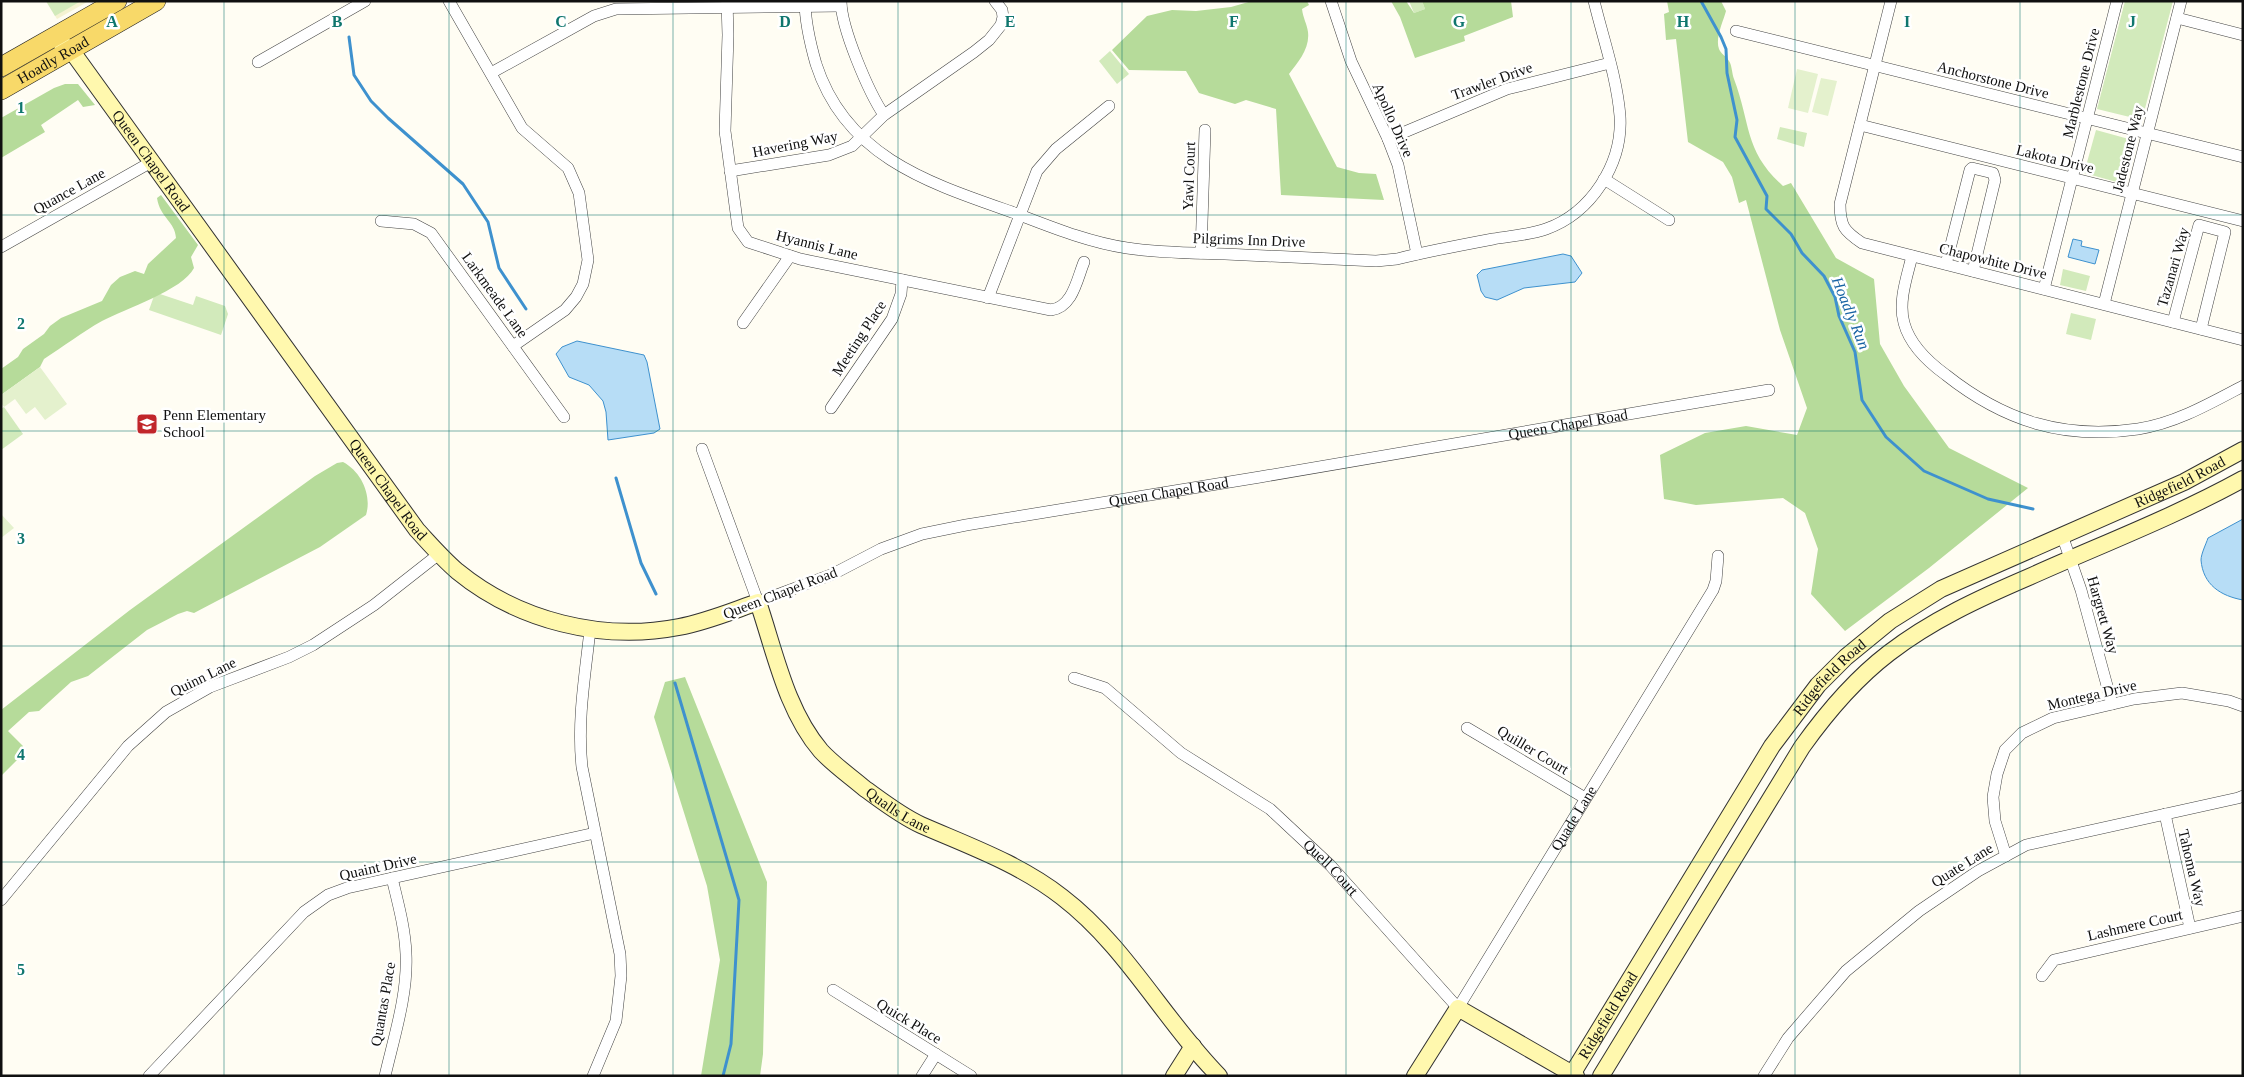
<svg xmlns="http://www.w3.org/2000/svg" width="2244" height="1077" font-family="'Times New Roman',serif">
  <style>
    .farmland { fill: #f5f3d2 }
    .green { fill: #d2eabb }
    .forest { fill: #b6db9a }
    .pitch { fill: #e4f1cd }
    .water { fill: #b7ddf6; stroke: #3e91ce }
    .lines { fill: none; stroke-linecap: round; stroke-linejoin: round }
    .stream { stroke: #3e91ce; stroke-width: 3 }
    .street-casing { stroke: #434343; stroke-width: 12 }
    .secondary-casing { stroke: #323232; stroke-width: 18 }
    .primary-casing { stroke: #212121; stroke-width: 20 }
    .street { stroke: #fff; stroke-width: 11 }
    .secondary { stroke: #fff8ae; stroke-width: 16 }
    .primary { stroke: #f8d969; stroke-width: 19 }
    .grid { fill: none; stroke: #0f766e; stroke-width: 1; stroke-opacity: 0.55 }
    .labels { text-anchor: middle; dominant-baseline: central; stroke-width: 5; stroke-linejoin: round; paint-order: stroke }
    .street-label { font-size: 15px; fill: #101010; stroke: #fff }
    .poi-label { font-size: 15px; fill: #101010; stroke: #fff; text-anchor: start }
    .water-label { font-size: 16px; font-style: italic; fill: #1762a3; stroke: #fff }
    .grid-label { font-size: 16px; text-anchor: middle; font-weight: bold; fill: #0f766e; stroke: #fff; stroke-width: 5; stroke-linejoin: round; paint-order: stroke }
  </style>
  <rect width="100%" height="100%" fill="#fffdf3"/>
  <path class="farmland" d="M 46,1 L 89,1 L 57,19 Z"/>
  <g class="green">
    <path d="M 46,1 L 81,1 L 55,16 Z"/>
    <path d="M 1409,1 L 1422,1 L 1425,9 L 1414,13 Z"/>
    <path d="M 2125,1 L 2173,1 L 2142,120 L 2097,109 Z"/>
    <path d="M 1110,51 L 1129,74 L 1117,84 L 1099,61 Z"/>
    <path d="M 1780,127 L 1807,133 L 1804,147 L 1777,139 Z"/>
    <path d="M 2096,130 L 2136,141 L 2124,184 L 2084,173 Z"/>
    <path d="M 2063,269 L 2090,276 L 2086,291 L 2060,285 Z"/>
    <path d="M 160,294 L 193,305 L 196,296 L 225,306 L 228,314 L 221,335 L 149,310 L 154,296 Z"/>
    <path d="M 2071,313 L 2096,319 L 2091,340 L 2066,334 Z"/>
    <path d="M 4,407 L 23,434 L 1,450 L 1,409 Z"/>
  </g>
  <g class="forest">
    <path d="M 1252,1 L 1307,1 L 1309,5 L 1302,9 C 1303,18 1307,24 1308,32 C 1310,49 1298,62 1289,74 L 1337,167 L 1359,173 L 1376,174 L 1384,200 L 1281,195 L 1276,109 L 1246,100 L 1235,104 L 1199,93 L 1186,71 L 1129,70 L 1112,50 L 1147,16 L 1172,10 L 1196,11 L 1231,7 Z"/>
    <path d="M 1391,1 L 1406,1 L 1414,13 L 1425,9 L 1422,1 L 1511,1 L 1513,17 L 1464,36 L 1465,41 L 1415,58 L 1400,17 Z"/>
    <path d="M 1667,1 L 1721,1 L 1726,11 C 1723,22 1715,38 1719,49 C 1721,54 1726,56 1729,61 C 1732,65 1732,74 1734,79 C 1751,124 1744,151 1783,186 L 1791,183 L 1836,258 L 1874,279 L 1880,344 L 1904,386 L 1949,448 L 2028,488 L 1929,568 L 1845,631 L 1811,594 L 1818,549 L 1805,513 L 1783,498 L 1696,505 L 1664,499 L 1660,455 L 1705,433 L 1746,426 L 1797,435 L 1807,408 L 1780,330 L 1746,200 L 1739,203 L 1732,177 L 1723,162 L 1688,142 L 1676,39 L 1666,40 L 1664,14 L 1669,12 Z"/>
    <path d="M 65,84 L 78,84 L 95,105 L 83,107 L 78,100 L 41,125 L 45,132 L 1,158 L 1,118 L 54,88 Z"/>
    <path d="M 161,195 L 198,245 L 191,257 L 194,268 C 183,290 125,309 102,321 C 82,332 63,347 44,359 L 40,367 L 1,395 L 1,369 L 18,357 L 23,349 L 44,334 L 50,326 L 61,318 L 102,301 L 111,285 L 120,277 L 135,271 L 144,274 L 148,264 L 176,238 C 175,221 160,218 157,198 Z"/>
    <path d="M 343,462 C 362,472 372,496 366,515 L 320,547 L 194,613 L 187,611 L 178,614 L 147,630 L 88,676 L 71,682 L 39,711 L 29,712 L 8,731 L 23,746 L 20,757 L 1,776 L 1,710 L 130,610 L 315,476 L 337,463 Z"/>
    <path d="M 685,677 L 767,882 L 763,1054 L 760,1076 L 701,1076 L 720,960 L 707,886 L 654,717 L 665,682 Z"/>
  </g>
  <g class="pitch">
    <path d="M 1797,69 L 1818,74 L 1808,113 L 1788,108 Z"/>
    <path d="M 1821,78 L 1837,81 L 1828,116 L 1812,112 Z"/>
    <path d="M 40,367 L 67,404 L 45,420 L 35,407 L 26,414 L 15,399 L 4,407 L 1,403 L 1,395 Z"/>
    <path d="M 1,514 L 14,528 L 1,538 Z"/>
  </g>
  <g class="water">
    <path d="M 2073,239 L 2082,241 L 2081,246 L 2099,250 L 2095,264 L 2068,257 Z"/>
    <path d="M 1563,254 L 1571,256 L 1582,273 L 1575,282 L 1524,288 L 1497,300 L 1485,297 L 1481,291 L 1477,275 L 1482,270 Z"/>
    <path d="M 577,341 L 644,355 L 647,362 L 660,429 L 654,433 L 608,440 L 606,412 L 603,401 L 589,385 L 569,377 L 556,354 L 562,347 Z"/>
    <path d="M 2243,519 L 2243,600 C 2221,596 2203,585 2201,560 C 2201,554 2206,544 2208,538 Z"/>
  </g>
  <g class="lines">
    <g class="stream">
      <path d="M 1701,1 L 1721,37 L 1726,49 L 1727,73 L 1737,120 L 1735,137 L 1767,196 L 1766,209 L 1791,234 L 1802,253 L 1824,276 L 1835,297 L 1839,316 L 1855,352 L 1862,400 L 1886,437 L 1924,471 L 1988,499 L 2033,509"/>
      <path d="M 349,37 L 354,75 L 371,101 L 388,118 L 463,184 L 488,222 L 499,268 L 526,309"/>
      <path d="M 616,478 L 641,563 L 656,594"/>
      <path d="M 675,683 L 739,900 L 731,1044 L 723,1076"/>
    </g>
    <g class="street-casing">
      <g id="street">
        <path d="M 449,1 L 522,128 L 568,168 L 579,193 L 588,260 L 583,284 L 576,297 L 565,310 L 513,346"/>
        <path d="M 727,1 L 728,35 L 725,131 L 738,228 L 748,242 L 800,259 L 1051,310 C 1073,307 1077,279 1084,262"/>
        <path d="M 805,1 C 805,23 810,43 816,64 C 846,157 929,183 1012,212 C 1049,226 1087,242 1127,248 C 1159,253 1192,253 1225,254 C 1275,256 1325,259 1376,261 L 1397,259 C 1429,251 1461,245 1493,239 C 1510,236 1529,235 1546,229 C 1591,213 1623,164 1620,116 C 1617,78 1603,38 1594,1"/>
        <path d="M 841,1 C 841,28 869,93 884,115"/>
        <path d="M 1331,1 L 1351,61 L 1388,139 L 1398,165 L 1417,254"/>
        <path d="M 1891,1 L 1840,204 C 1840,226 1844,231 1862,243 L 2243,340"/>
        <path d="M 2177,18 L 2243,35"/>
        <path d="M 1736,31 L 2243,157"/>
        <path d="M 258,62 L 365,1"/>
        <path d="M 491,73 L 594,16 L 616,9 L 841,6"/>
        <path d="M 1860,125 L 2243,221"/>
        <path d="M 1388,139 L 1507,89 L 1610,63"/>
        <path d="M 730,171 L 829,155 L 852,146 L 884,115 L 974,52 L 989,40 L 1001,25 L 1003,17 L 1002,10 L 995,1"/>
        <path d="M 1604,179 L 1669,220"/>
        <path d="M 381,221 L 414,224 L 431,233 L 564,417"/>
        <path d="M 1,247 L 153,161"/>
        <path d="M 1201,253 L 1205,130"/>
        <path d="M 1912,256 C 1907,277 1898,301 1904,323 C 1910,345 1928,362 1946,375 C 2004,421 2064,440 2138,429 C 2176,423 2209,404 2243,386"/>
        <path d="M 1946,264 L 1970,170 L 1972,168 L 1993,173 L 1995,180 L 1973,271"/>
        <path d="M 2044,289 L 2117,1"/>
        <path d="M 988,298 L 1037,171 L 1056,149 L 1109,106"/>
        <path d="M 2104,304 L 2181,1"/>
        <path d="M 2173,322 L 2199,225 L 2225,232 L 2201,329"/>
        <path d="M 743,323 L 790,256"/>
        <path d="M 831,408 L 892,319 L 901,294 L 902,280"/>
        <path id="s1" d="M 702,449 L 758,602 L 833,574 L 881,549 L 922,534 L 966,525 L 1260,477 L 1769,390"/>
        <path d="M 2062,535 L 2081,590 L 2112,704"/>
        <path d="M 590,630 C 585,676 577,721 582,767 L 620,954 L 621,976 L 616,1021 L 593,1076"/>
        <path id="s2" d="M 1074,678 L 1105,688 L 1181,753 L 1270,809 L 1330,865 L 1458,1008 L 1713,590 L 1716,581 L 1718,556"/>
        <path d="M 1467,728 L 1585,798"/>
        <path d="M 2165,814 L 2190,928"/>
        <path d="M 2006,856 L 1995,821 L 1993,797 L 1997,774 L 2005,750 L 2022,733 L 2053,718 L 2134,699 L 2182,693 L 2229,701 L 2243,706"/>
        <path d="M 1,900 L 128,746 L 166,712 L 210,687 L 289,657 L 313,645 L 374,605 L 439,554"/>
        <path d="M 2042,976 L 2054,960 L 2243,916"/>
        <path d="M 833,990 L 971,1076"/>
        <path d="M 149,1076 L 304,912 L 328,895 L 347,888 L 595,833"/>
        <path d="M 385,1076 C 394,1037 408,994 406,954 C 405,928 398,903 392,878"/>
        <path d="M 922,1076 L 936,1054"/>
        <path d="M 1764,1076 L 1788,1038 L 1846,971 L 1919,911 L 1978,871 L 2026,845 L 2238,798 L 2243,796"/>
      </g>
    </g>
    <g class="secondary-casing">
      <g id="secondary">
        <path id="s3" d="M 61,43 L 71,50 L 417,530 C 430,544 442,558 457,571 C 518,621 602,642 679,627 C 706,622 732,611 758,602 C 775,652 786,710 821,751 C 834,765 850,776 864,788 C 882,801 901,816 921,825 C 969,846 1020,864 1062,897 C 1126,946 1163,1019 1219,1076"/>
        <path d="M 1174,1076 L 1193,1046"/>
        <path d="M 1415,1076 L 1458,1008 L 1576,1076"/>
        <path id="s4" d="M 1571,1076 L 1772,746 L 1818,685 L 1846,657 L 1890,621 L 1941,589 L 2184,482 L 2243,450"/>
        <path d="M 1601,1076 L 1802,747 C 1827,712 1855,679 1889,653 C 1932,620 1980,598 2029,577 C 2100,545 2174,517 2243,479"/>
      </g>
    </g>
    <g class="primary-casing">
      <g id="primary">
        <path d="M 1,67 L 117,1"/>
        <path id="s5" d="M 1,90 L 156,1"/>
      </g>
    </g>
    <use href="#street" class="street"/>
    <use href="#secondary" class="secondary"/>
    <use href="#primary" class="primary"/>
  </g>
  <path class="grid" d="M 224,1 L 224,1076M 449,1 L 449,1076M 673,1 L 673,1076M 898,1 L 898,1076M 1122,1 L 1122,1076M 1346,1 L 1346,1076M 1571,1 L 1571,1076M 1795,1 L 1795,1076M 2020,1 L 2020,1076M 1,215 L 2243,215M 1,431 L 2243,431M 1,646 L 2243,646M 1,862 L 2243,862"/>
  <defs>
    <g id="school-square" transform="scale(1.125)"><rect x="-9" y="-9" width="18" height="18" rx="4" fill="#c1262a" stroke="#fff"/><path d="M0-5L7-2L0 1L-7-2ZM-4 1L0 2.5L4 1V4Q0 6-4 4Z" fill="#fff"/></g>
  </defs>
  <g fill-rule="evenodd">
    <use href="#school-square" x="147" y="424"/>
  </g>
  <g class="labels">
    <g class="street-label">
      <text stroke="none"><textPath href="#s5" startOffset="60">Hoadly Road</textPath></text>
      <text transform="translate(1993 80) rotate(14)">Anchorstone Drive</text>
      <text transform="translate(1492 81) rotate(-20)">Trawler Drive</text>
      <text transform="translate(2081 83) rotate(-76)">Marblestone Drive</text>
      <text transform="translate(1393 120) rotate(66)">Apollo Drive</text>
      <text transform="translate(795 144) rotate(-11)">Havering Way</text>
      <text transform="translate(2128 149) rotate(-76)">Jadestone Way</text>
      <text transform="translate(2055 159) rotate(14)">Lakota Drive</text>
      <text stroke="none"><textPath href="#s3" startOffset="149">Queen Chapel Road</textPath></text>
      <text transform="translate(1189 176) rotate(-88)">Yawl Court</text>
      <text transform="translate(69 191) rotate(-29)">Quance Lane</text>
      <text transform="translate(1249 240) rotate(2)">Pilgrims Inn Drive</text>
      <text transform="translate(817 245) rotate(14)">Hyannis Lane</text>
      <text transform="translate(1993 261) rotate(14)">Chapowhite Drive</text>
      <text transform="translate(2173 267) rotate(-74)">Tazanari Way</text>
      <text transform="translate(495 295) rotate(54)">Larkmeade Lane</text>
      <text transform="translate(859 338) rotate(-57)">Meeting Place</text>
      <text stroke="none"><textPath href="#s1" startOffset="996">Queen Chapel Road</textPath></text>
      <text stroke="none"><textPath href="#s4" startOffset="881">Ridgefield Road</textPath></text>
      <text stroke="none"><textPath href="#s3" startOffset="554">Queen Chapel Road</textPath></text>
      <text stroke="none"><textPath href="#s1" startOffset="591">Queen Chapel Road</textPath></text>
      <text transform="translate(780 593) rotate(-21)">Queen Chapel Road</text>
      <text transform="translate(2103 615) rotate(74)">Hargrett Way</text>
      <text transform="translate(203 677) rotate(-26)">Quinn Lane</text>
      <text stroke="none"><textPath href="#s4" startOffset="476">Ridgefield Road</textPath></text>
      <text transform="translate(2092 695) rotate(-13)">Montega Drive</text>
      <text transform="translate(1533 750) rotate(31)">Quiller Court</text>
      <text stroke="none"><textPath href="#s3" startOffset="1241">Qualls Lane</textPath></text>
      <text stroke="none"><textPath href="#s2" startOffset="734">Quade Lane</textPath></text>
      <text transform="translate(1962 865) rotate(-32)">Quate Lane</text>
      <text transform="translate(378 867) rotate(-13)">Quaint Drive</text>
      <text stroke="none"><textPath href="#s2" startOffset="322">Quell Court</textPath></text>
      <text transform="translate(2192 868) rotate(77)">Tahoma Way</text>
      <text transform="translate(2135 925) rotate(-13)">Lashmere Court</text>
      <text transform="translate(383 1004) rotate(-80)">Quantas Place</text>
      <text stroke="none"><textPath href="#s4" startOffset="71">Ridgefield Road</textPath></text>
      <text transform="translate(909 1021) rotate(31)">Quick Place</text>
    </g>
    <g class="poi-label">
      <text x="163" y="415">Penn Elementary<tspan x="163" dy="17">School</tspan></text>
    </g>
    <g class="water-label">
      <text transform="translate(1851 313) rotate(68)">Hoadly Run</text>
    </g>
  </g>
  <g class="grid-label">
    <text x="112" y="27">A</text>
    <text x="337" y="27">B</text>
    <text x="561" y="27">C</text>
    <text x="785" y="27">D</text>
    <text x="1010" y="27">E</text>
    <text x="1234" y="27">F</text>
    <text x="1459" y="27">G</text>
    <text x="1683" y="27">H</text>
    <text x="1907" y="27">I</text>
    <text x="2132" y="27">J</text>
    <text x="21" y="113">1</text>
    <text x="21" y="329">2</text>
    <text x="21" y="544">3</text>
    <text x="21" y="760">4</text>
    <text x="21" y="975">5</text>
  </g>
  <rect width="2244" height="1077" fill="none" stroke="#101010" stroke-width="5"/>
</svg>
